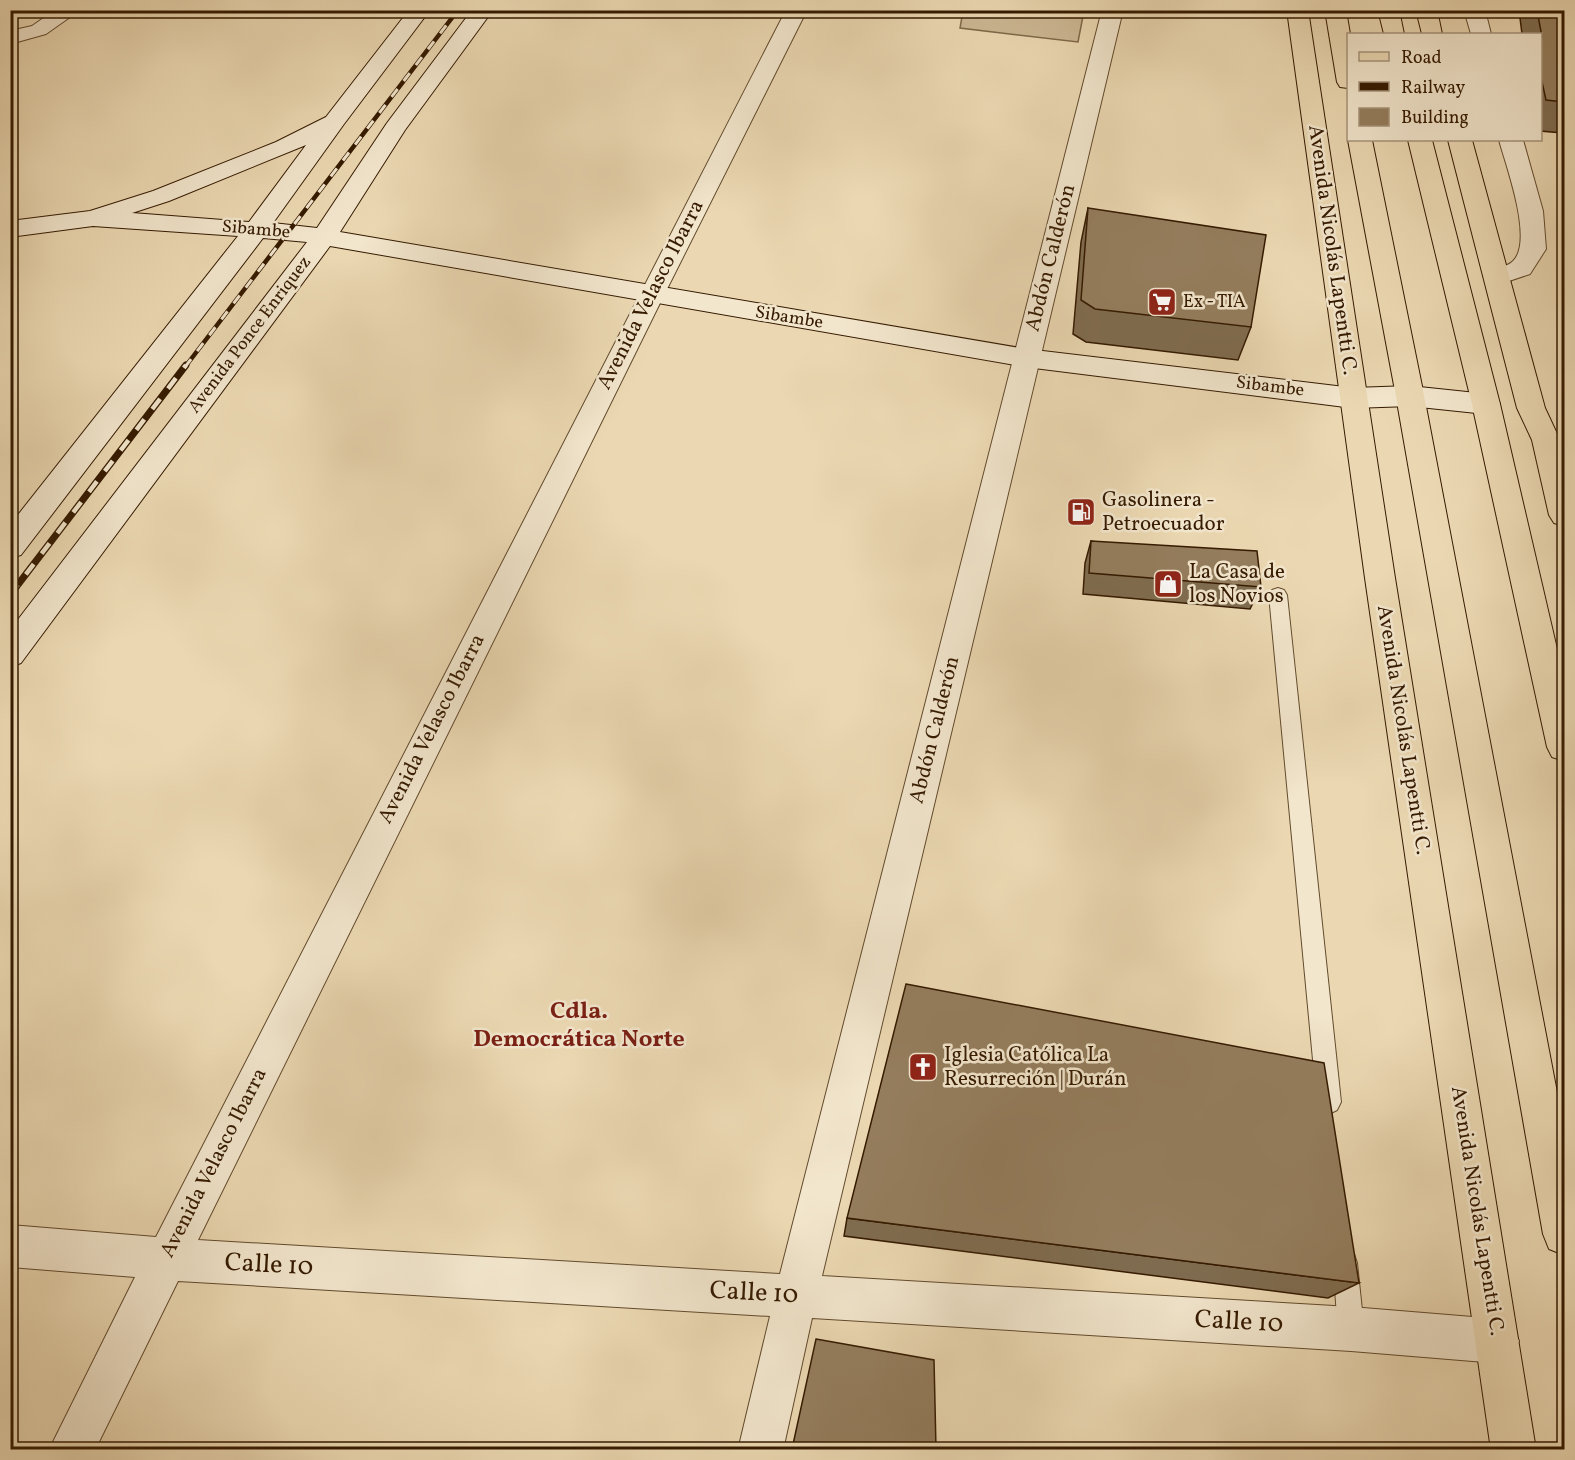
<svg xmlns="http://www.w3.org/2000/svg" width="1575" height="1460" font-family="Vollkorn,serif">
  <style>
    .green { fill: #ccb894; stroke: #80694a; stroke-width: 1.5 }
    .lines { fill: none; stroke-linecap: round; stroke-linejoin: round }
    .lane-casing { stroke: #624a2c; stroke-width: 2 }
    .street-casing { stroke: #624a2c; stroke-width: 2 }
    .secondary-casing { stroke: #351a00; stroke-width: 2 }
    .primary-casing { stroke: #351a00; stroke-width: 2 }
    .highway-casing { stroke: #351a00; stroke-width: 2 }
    .lane { fill: #f2e6cd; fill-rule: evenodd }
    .street { fill: #f2e6cd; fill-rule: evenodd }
    .secondary { fill: #f2e6cd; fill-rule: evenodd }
    .primary { fill: #ebd8b2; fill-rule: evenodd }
    .highway { fill: #ebd8b2; fill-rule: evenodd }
    .rail-far1-casing { stroke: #351a00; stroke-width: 4.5 }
    .rail-casing { stroke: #351a00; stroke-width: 7 }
    .rail-far1 { stroke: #f2e6cd; stroke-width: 3; stroke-dasharray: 10; stroke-linecap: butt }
    .rail { stroke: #f2e6cd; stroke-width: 4.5; stroke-dasharray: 13; stroke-linecap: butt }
    .wall { fill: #7f6c50; stroke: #351a00; stroke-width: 1.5 }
    .building { fill: #947d5d; stroke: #351a00; stroke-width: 1.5 }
    .labels { text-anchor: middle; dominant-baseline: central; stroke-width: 5; stroke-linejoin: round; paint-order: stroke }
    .far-street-label { font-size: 18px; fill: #351a00; stroke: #f2e6cd }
    .far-poi-label { font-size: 18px; fill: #351a00; stroke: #f2e6cd; text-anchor: start }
    .street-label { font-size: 21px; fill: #351a00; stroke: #f2e6cd }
    .poi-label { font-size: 21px; fill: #351a00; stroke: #f2e6cd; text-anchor: start }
    .quarter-label { font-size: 24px; font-weight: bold; fill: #7a1f14; stroke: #f2e6cd }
    .near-street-label { font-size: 26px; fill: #351a00; stroke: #f2e6cd }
  </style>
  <rect width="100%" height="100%" fill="#ebd8b2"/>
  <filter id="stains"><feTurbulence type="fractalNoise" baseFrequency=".00333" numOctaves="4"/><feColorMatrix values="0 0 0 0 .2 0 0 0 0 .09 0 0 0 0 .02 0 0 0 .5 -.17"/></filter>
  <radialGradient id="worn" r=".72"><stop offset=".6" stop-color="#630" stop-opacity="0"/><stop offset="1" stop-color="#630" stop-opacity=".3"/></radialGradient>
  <path class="green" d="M 963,11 L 963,10 L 1084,11 L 1078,42 L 960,28 Z"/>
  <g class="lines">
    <g class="lane-casing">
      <g id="lane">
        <path d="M 1278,588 L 1284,590 L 1287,595 L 1341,1102 L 1337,1110 L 1329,1114 L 1321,1110 L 1317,1102 L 1269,595 L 1272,590 Z"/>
        <path d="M 1345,1251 L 1354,1254 L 1357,1263 L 1364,1329 L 1360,1338 L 1351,1342 L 1342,1338 L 1338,1329 L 1333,1263 L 1336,1254 Z"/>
      </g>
    </g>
    <g class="street-casing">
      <g id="street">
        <path d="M 55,10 L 80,10 L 46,34 L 10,44 L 10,31 L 32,26 Z"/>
        <path d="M 786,10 L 807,10 L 664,295 L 198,1240 L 780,1274 L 1102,10 L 1123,10 L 822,1276 L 1351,1307 L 1497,1319 L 1512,1326 L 1519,1341 L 1512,1356 L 1497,1363 L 1351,1351 L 812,1318 L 783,1450 L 738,1450 L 770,1316 L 178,1281 L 95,1450 L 49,1450 L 135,1277 L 10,1267 L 10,1225 L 156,1237 Z"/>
        <path d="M 1464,10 L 1485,10 L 1491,34 L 1471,34 Z"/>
        <path d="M 1499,140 L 1523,140 L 1543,211 L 1546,249 L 1530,274 L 1497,285 L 1488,283 L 1484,277 C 1491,266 1504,269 1512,262 C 1535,243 1506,166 1499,140 Z"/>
      </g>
    </g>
    <g class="secondary-casing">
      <path id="secondary" d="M 409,10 L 430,10 L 344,124 L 273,223 L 317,228 L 387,123 L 472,10 L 493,10 L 405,130 L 340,232 L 1026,349 L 1353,388 L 1410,386 L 1486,394 L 1496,397 L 1500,404 L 1496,411 L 1486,414 L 1410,406 L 1353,408 L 1026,367 L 330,246 L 21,663 L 10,667 L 10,630 L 307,242 L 263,238 L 21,555 L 10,558 L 10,525 L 238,236 L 93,226 L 10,237 L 10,221 L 90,211 L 153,191 L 276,142 L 326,117 ZM 306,145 L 249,222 L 132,213 L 169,201 Z"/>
    </g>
    <g class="primary-casing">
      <g id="primary">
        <path d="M 1287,10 L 1308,10 L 1395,578 L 1536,1450 L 1491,1450 L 1365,578 Z"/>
        <path d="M 1416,10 L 1437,10 L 1442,34 L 1422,34 Z"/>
        <path d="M 1448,140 L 1472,140 L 1545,408 L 1560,440 L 1564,458 L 1564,526 L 1554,523 L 1549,515 L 1532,440 L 1517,408 Z"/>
      </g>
    </g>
    <g class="highway-casing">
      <g id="highway">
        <path d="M 1325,10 L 1346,10 L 1350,34 L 1348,88 L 1340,87 L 1337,82 Z"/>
        <path d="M 1378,10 L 1399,10 L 1404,34 L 1384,34 Z"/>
        <path d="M 1348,140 L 1372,140 L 1424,396 L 1564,1129 L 1564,1255 L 1549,1249 L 1543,1234 L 1396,396 Z"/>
        <path d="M 1408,140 L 1432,140 L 1500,404 L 1564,679 L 1564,761 L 1552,757 L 1547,747 L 1472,404 Z"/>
      </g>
    </g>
    <use href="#lane" class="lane"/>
    <use href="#street" class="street"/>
    <use href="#secondary" class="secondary"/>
    <use href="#primary" class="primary"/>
    <use href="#highway" class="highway"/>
    <g class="rail-far1-casing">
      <path id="rail-far1" d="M 185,367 L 458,10"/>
    </g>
    <g class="rail-casing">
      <path id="rail" d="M 10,595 L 186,365"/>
    </g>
    <use href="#rail-far1" class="rail-far1"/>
    <use href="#rail" class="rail"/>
  </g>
  <g class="wall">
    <path d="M 1519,10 L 1564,10 L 1564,140 L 1563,133 L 1540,131 L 1540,34 L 1522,34 Z"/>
    <path d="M 1088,208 L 1251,327 L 1238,360 L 1086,342 L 1073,334 L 1081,242 Z"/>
    <path d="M 1091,541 L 1261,587 L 1250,609 L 1083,594 L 1085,563 Z"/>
    <path d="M 847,1218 L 1359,1283 L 1328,1298 L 844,1236 Z"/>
  </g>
  <g class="building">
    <path d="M 1537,10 L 1564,10 L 1564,102 L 1546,100 L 1540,73 L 1540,37 L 1542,37 Z"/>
    <path d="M 1088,208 L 1266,235 L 1251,327 L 1095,309 L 1081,300 Z"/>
    <path d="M 1091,541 L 1257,551 L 1261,587 L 1089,573 Z"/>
    <path d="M 906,984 L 1324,1063 L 1359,1283 L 847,1218 Z"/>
    <path d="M 816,1339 L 934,1360 L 936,1449 L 792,1449 Z"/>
  </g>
  <defs>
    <g id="supermarket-square" transform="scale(1.5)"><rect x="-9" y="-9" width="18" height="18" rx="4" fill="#8f2418" stroke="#f2e6cd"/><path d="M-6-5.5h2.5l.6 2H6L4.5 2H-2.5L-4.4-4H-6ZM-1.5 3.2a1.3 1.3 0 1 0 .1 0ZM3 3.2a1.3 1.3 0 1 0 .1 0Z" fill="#fff"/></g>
    <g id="fuel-square" transform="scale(1.5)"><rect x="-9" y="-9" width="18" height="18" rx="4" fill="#8f2418" stroke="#f2e6cd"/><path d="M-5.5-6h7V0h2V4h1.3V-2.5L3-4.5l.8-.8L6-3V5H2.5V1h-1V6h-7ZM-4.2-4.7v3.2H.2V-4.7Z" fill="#fff"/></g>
    <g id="shop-square" transform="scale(1.5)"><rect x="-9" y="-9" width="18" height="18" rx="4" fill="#8f2418" stroke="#f2e6cd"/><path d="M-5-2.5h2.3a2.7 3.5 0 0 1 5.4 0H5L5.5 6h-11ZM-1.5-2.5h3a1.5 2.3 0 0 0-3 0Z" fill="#fff"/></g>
    <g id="church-square" transform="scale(1.5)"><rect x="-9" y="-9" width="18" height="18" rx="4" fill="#8f2418" stroke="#f2e6cd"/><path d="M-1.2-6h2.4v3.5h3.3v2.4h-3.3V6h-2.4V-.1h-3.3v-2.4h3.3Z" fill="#fff"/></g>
  </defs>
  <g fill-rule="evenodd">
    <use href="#supermarket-square" x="1162" y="302"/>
    <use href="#fuel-square" x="1081" y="512"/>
    <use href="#shop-square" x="1168" y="584"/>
    <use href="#church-square" x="923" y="1067"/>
  </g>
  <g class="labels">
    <g class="far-street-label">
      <text transform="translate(256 230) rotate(5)">Sibambe</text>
      <text transform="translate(789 318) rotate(9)">Sibambe</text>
      <text transform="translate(250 335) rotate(-53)">Avenida Ponce Enriquez</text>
      <text transform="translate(1270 387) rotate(7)">Sibambe</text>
    </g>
    <g class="far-poi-label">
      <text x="1183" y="302">Ex - TIA</text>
    </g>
    <g class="street-label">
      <text transform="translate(1332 250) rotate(82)">Avenida Nicolás Lapentti C.</text>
      <text transform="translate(1051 258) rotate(-76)">Abdón Calderón</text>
      <text transform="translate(651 295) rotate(-63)">Avenida Velasco Ibarra</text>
      <text transform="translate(432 729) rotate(-63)">Avenida Velasco Ibarra</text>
      <text transform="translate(935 730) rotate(-76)">Abdón Calderón</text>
      <text transform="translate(1403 730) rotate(81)">Avenida Nicolás Lapentti C.</text>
      <text transform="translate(214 1163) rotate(-63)">Avenida Velasco Ibarra</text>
      <text transform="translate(1477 1211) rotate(81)">Avenida Nicolás Lapentti C.</text>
    </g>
    <g class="poi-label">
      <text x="1102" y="500">Gasolinera -<tspan x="1102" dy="24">Petroecuador</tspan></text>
      <text x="1189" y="572">La Casa de<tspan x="1189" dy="24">los Novios</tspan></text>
      <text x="944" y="1055">Iglesia Católica La<tspan x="944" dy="24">Resurreción | Durán</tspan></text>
    </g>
    <g class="quarter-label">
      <text x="579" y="1012">Cdla.<tspan x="579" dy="28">Democrática Norte</tspan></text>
    </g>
    <g class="near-street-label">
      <text transform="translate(269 1265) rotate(3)">Calle 10</text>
      <text transform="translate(754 1293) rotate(3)">Calle 10</text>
      <text transform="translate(1239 1322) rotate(3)">Calle 10</text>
    </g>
  </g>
  <rect width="1575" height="1460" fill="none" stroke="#ebd8b2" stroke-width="36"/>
  <rect x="12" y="12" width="1551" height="1436" fill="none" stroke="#351a00" stroke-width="3"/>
  <rect x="18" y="18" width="1539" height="1424" fill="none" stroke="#351a00" stroke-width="1.5"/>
  <rect x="1347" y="33" width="195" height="108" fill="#f2e6cd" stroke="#a6947b" stroke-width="1.5"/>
  <rect x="1359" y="52" width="30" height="9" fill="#ebd8b2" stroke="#a6947b" stroke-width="1.5"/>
  <text x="1401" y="63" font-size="18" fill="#351a00">Road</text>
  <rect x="1359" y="82" width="30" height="9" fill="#351a00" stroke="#a6947b" stroke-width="1.5"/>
  <text x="1401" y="93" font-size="18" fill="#351a00">Railway</text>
  <rect x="1359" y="108" width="30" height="18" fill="#947d5d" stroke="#a6947b" stroke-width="1.5"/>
  <text x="1401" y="123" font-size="18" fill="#351a00">Building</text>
  <rect width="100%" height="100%" filter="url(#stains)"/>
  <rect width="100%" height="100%" fill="url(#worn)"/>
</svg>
